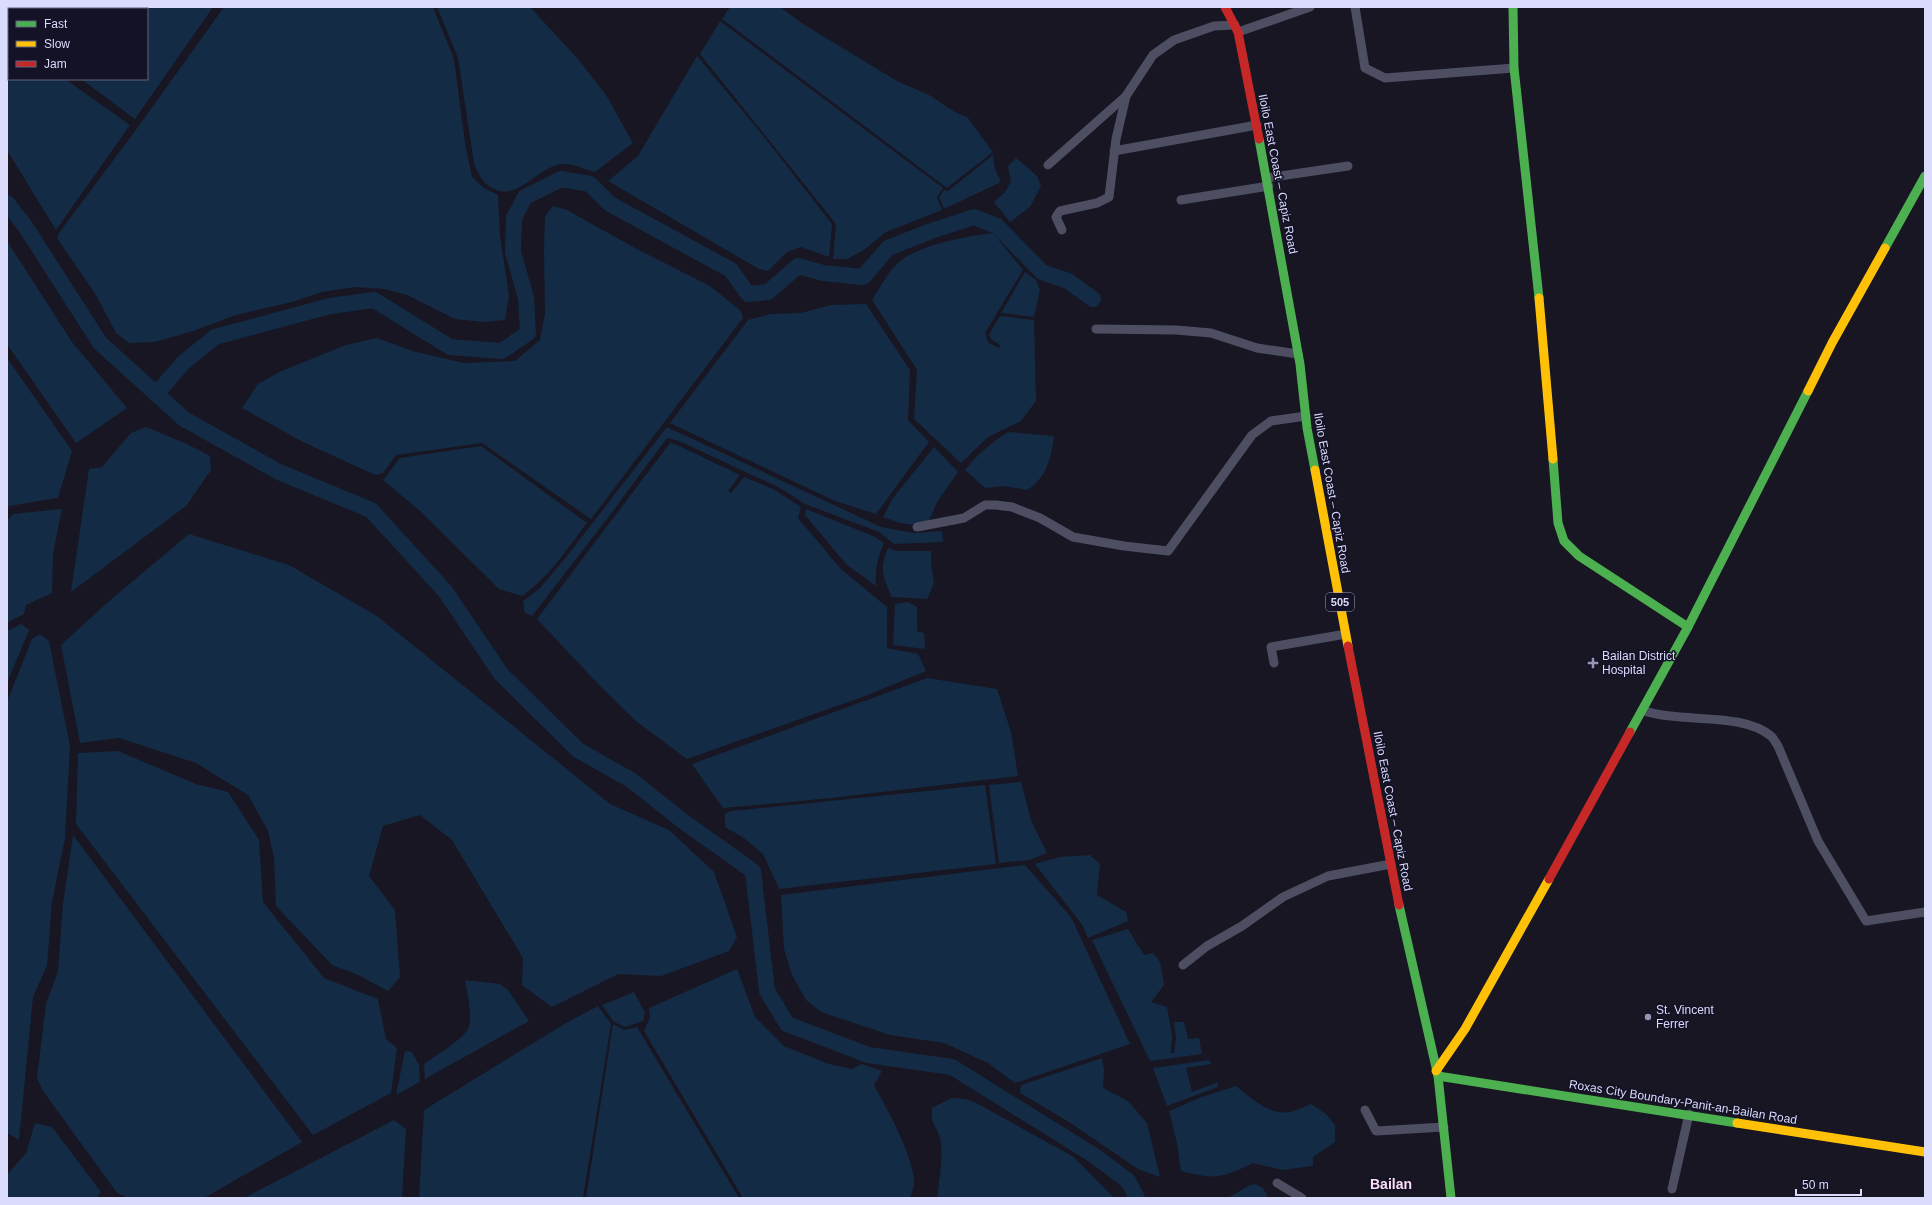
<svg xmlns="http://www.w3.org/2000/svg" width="1932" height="1205" font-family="Arial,sans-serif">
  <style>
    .water { fill: #142b45 }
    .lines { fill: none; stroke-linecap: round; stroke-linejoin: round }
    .river { stroke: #142b45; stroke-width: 16 }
    .street { stroke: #4d4e62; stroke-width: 9 }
    .fast { stroke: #4caf50; stroke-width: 9 }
    .slow { stroke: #ffc107; stroke-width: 9 }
    .jam { stroke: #c62828; stroke-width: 9 }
    .poi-dot { fill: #9696b0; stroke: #131226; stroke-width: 1.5 }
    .labels { text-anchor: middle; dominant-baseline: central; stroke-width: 3; stroke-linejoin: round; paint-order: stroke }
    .shield { fill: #131226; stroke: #9f9fbc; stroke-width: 1 }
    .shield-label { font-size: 11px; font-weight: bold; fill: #dbdbfc }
    .street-label { font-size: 12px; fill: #dbdbfc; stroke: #131226 }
    .poi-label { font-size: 12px; fill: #dbdbfc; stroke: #131226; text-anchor: start }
    .quarter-label { font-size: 14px; font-weight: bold; fill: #fcddf4; stroke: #131226 }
  </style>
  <rect width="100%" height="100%" fill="#171622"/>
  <g class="water">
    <path d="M 7,7 L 105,7 L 104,9 L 9,9 L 9,23 L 7,22 Z"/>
    <path d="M 113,7 L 213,7 L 135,119 L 81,79 L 147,79 L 147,9 L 112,9 Z"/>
    <path d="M 224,7 L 433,7 L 454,59 L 465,143 L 472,177 L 484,188 L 498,195 L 500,236 L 509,296 L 505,320 L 484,322 L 455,319 L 407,295 L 385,289 L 355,287 L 322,292 L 292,302 L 236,315 L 193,331 L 155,342 L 129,343 L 116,333 L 96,295 L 57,238 L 59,233 L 138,127 Z"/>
    <path d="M 437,7 L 530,7 L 578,59 L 606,95 L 633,143 L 595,172 C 586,170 572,163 563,164 C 538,166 520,199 497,190 C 483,185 479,176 474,163 L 458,58 Z"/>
    <path d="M 730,7 L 780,7 L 803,24 L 897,81 L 929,95 L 955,112 L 968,118 L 993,152 L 947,188 L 722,19 Z"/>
    <path d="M 720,21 L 943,188 L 937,197 L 942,210 L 886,232 L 864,250 L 847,259 L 833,259 L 836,224 L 700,54 Z"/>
    <path d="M 7,32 L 9,34 L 9,79 L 65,79 L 130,125 L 56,230 L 7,150 Z"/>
    <path d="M 697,56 L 761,133 L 832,224 L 829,257 L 801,247 L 787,252 L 768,271 L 759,269 L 608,181 L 638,156 Z"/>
    <path d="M 993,155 L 995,169 L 1001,182 L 944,209 L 939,197 L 944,190 L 948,191 Z"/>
    <path d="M 1016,158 L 1037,176 L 1041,186 L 1030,207 L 1010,222 L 994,202 L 1005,192 L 1011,182 L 1008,166 Z"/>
    <path d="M 553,206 L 567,210 L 633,247 L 710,286 L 741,311 L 743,318 L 591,519 L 482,443 L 396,455 L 383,473 L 375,475 L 303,442 L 242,408 L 258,384 L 279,372 L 346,345 L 377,338 L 413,351 L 463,363 L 515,361 L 540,340 L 545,313 L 544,249 L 545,216 Z"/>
    <path d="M 993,233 L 1023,270 L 985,333 L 988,342 L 999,348 L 1000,345 L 992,340 L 989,335 L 1000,316 L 1034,320 L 1036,401 L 1021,421 L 988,437 L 961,463 L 914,419 L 917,370 L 872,300 C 880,288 888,271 899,262 C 919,245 967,236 993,233 Z"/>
    <path d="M 7,241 L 72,342 L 127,408 L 76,443 L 7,344 Z"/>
    <path d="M 1025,272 L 1036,280 L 1040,290 L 1034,317 L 1001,313 Z"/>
    <path d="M 866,304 L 910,370 L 908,420 L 929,442 L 876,514 L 835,501 L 670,423 L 748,320 L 770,314 L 801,313 L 831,305 Z"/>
    <path d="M 7,358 L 72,451 L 58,498 L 9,506 L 7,510 Z"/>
    <path d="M 146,427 L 185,443 L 210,456 L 211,470 L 186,506 L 71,592 L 89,469 L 102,467 L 131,433 Z"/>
    <path d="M 667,427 L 881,527 L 914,533 L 942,531 L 943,542 L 894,544 L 879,532 L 805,504 L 780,488 L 679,441 L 667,438 L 607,519 L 532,616 L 525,613 L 523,601 L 540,588 L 563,561 Z"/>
    <path d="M 1008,432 L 1054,436 C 1051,458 1047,478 1027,490 L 1004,486 L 985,488 L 965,470 C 978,454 991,443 1008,432 Z"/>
    <path d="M 670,443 L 675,444 L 740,475 L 728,491 L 731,493 L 744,477 L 773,489 L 801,507 L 798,518 L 841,569 L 887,607 L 887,648 L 918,654 L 926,671 L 868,695 L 687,759 L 637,722 L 600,686 L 537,619 Z"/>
    <path d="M 481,446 L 587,523 C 567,549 549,577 522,596 L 499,589 L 421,512 L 383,480 L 400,458 Z"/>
    <path d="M 934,447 L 958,472 L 937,502 L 929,521 C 912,528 899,523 883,517 L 893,498 Z"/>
    <path d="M 62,509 L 53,554 L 52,593 L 26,605 L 24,614 L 7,623 L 7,521 L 13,514 Z"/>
    <path d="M 806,509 L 873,536 L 884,543 C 877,558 875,570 876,586 L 846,564 L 805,515 Z"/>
    <path d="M 189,534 L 289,565 L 377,616 L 610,804 L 669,830 L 714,872 L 737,937 L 729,951 L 661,976 L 618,974 L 552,1007 L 522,985 L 523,958 L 452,840 L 420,815 L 383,826 L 369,876 L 395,910 L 400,977 L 388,991 L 356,974 L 332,965 L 276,906 L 274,858 L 268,831 L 248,795 L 196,763 L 119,738 L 80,743 L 61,645 L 108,602 Z"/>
    <path d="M 888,548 L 897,551 L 931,551 L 931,564 L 934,583 L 927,599 L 892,597 C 883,577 879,569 888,548 Z"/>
    <path d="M 908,602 L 917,607 L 917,631 L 924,633 L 925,649 L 893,645 L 895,604 Z"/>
    <path d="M 21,624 L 29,630 L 7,683 L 7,631 Z"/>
    <path d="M 40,634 L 49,641 L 70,746 L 65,838 L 52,902 L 47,965 L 33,997 L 19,1140 L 7,1133 L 7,702 L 32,639 Z"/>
    <path d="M 927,678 L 997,689 L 1011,732 L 1018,776 L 831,798 L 723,808 L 692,764 Z"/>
    <path d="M 118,751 L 196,784 L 228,792 L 259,840 L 263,902 L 324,978 L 378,999 L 386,1039 L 397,1048 L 391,1093 L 313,1135 L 76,824 L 78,753 Z"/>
    <path d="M 1021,782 L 1031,820 L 1047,853 L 1029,860 L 999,863 L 989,785 Z"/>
    <path d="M 985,785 L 996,864 L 779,889 L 763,854 L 744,838 L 725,827 L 725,813 L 732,811 Z"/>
    <path d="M 73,835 L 302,1142 L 204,1198 L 129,1198 L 117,1193 L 43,1091 L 37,1078 L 46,1004 L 58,971 L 63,904 Z"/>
    <path d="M 1090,855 L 1100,864 L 1097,895 L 1126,912 L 1128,921 L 1088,938 L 1083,926 L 1035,864 L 1060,857 Z"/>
    <path d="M 1025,865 L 1071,917 L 1130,1044 L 1015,1083 L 988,1063 L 944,1043 L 890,1035 L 821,1012 L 806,1000 L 792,975 L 784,949 L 781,895 Z"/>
    <path d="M 1128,929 L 1144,955 L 1153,953 L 1160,962 L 1164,985 L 1151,1002 L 1167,1007 L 1172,1035 L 1171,1053 L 1174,1053 L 1176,1038 L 1174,1022 L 1184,1022 L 1188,1039 L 1199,1038 L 1202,1054 L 1150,1061 L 1092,940 Z"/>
    <path d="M 737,969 L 755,1017 L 784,1046 L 829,1064 L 852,1069 L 862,1064 L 882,1071 L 874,1085 C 887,1109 916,1160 914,1186 C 913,1190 911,1194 910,1198 L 743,1198 L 644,1031 L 650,1018 L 649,1008 Z"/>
    <path d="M 465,980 L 500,984 L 508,990 L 529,1021 L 425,1079 L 424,1064 C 436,1055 461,1041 468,1029 C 473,1019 467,991 465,980 Z"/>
    <path d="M 634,992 L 645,1013 L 643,1021 L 625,1027 L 614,1022 L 602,1005 Z"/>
    <path d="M 598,1006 L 611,1024 L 583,1198 L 419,1198 L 424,1110 L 566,1023 Z"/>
    <path d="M 613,1024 L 624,1030 L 637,1027 L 739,1198 L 586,1198 Z"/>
    <path d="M 405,1051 L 412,1052 L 419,1065 L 420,1082 L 396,1095 Z"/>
    <path d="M 1102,1058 L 1104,1070 L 1103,1088 L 1128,1101 L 1147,1123 L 1160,1177 L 1138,1169 L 1069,1122 L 1020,1093 L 1021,1085 Z"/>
    <path d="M 1209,1060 L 1211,1064 L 1186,1068 L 1192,1092 L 1218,1082 L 1218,1087 L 1167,1106 L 1153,1068 Z"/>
    <path d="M 1236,1086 C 1251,1098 1270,1116 1290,1112 C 1297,1110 1304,1107 1311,1104 L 1326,1114 L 1335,1125 L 1335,1142 L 1313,1157 L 1313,1166 L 1282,1170 L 1253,1163 C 1222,1178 1216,1180 1181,1171 L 1177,1143 L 1169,1111 L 1202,1097 Z"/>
    <path d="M 951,1098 L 966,1099 L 978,1104 L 1074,1157 L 1114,1198 L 937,1198 C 939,1184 944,1151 940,1138 C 936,1124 930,1126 932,1108 Z"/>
    <path d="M 394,1120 L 406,1129 L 402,1198 L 244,1198 Z"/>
    <path d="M 35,1123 L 52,1127 L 101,1192 L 96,1198 L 7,1198 L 7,1175 L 26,1153 Z"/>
    <path d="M 1255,1184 L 1263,1188 L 1268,1198 L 1228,1198 L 1248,1186 Z"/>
  </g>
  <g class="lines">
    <g class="river">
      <path d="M 7,203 L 25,226 L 100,343 L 184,419 L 279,472 L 371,510 L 445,591 L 501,674 L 578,750 L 631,780 L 684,822 L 753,871 L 767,991 L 787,1024 L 868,1055 L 952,1067 L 1095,1156 L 1128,1181 L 1137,1198"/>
      <path d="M 156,394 L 184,362 L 215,337 L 330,306 L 374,300 L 450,347 L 502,351 L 528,333 L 526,298 L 513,252 L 514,218 L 525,197 L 561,179 L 590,184 L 610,204 L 731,270 L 748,294 L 768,292 L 798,266 L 823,273 L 863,277 L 888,248 L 931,231 L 974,217 L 997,226 L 1042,272 L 1068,281 L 1093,299"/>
    </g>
    <g class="street">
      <path d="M 1355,7 L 1365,68 L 1385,78 L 1514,68"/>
      <path d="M 1238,32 L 1310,7"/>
      <path d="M 1114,151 L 1257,125"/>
      <path d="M 1048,165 L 1126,96 L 1153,55 L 1174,40 L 1214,26 L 1235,25"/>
      <path d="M 1267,178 L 1348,166"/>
      <path d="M 1181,200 L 1269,186"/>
      <path d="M 1062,230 L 1056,217 L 1060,211 L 1097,203 L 1109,197 L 1116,139 L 1126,96"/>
      <path d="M 1096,329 L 1176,330 L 1211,333 L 1257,348 L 1298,354"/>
      <path d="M 917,527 L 964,518 L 985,505 L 996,505 L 1012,507 L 1040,518 L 1073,537 L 1124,546 L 1168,551 L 1252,435 L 1271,421 L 1306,416"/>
      <path d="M 1274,663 L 1271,647 L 1346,634"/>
      <path d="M 1642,710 C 1679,724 1741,711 1771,736 C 1774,739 1776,743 1778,746 L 1818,841 L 1866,921 L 1925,912"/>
      <path d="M 1183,965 L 1207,946 L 1242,926 L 1283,897 L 1328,876 L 1391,864"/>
      <path d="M 1365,1110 L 1376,1131 L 1444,1127"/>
      <path d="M 1277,1183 L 1302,1198"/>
      <path d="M 1672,1189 L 1689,1114"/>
    </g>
    <g class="fast">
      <path d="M 1513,7 L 1514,68 L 1539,298"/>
      <path d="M 1259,139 L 1300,364 L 1307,428 L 1315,470"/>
      <path d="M 1885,248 L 1925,176"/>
      <path d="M 1553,459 L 1558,523 L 1564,541 L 1579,556 L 1688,627"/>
      <path d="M 1630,732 L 1688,627 L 1808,391"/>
      <path d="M 1399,905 L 1438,1076 L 1451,1198"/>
      <path d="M 1438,1076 L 1737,1123"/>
    </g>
    <g class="slow">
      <path d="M 1539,298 L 1553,459"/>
      <path d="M 1808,391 L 1832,343 L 1885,248"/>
      <path d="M 1315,470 L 1348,646"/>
      <path d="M 1436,1071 L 1465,1029 L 1549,879"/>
      <path d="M 1737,1123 L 1925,1152"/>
    </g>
    <g class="jam">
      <path d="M 1225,7 L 1238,32 L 1259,139"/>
      <path d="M 1348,646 L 1399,905"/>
      <path d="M 1549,879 L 1630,732"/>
    </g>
  </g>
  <g class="poi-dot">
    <path d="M1591 657h4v4h4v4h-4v4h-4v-4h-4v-4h4z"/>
    <circle cx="1648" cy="1017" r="4"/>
  </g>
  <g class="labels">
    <rect class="shield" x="1326" y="593" width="28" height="18" rx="3"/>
    <g class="shield-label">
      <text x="1340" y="602">505</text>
    </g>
    <g class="street-label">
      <text transform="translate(1278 174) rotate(79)">Iloilo East Coast – Capiz Road</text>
      <text transform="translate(1332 493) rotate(80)">Iloilo East Coast – Capiz Road</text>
      <text transform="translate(1393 811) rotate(79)">Iloilo East Coast – Capiz Road</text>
      <text transform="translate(1683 1102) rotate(9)">Roxas City Boundary-Panit-an-Bailan Road</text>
    </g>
    <g class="poi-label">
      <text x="1602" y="656">Bailan District<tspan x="1602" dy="14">Hospital</tspan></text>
      <text x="1656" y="1010">St. Vincent<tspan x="1656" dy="14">Ferrer</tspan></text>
    </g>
    <g class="quarter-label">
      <text x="1391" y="1184">Bailan</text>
    </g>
  </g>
  <rect width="1932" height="1205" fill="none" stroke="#dbdbfc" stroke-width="16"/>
  <rect x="8" y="8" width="140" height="72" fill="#131226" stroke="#63627c"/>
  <rect x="16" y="21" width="20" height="6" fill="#4caf50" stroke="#63627c"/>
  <text x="44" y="28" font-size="12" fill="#dbdbfc">Fast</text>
  <rect x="16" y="41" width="20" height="6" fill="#ffc107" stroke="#63627c"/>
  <text x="44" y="48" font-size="12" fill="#dbdbfc">Slow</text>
  <rect x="16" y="61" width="20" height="6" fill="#c62828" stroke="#63627c"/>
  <text x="44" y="68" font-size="12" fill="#dbdbfc">Jam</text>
  <path d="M1796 1189v6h65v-6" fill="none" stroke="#dbdbfc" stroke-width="2"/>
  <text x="1802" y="1189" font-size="12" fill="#dbdbfc" stroke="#131226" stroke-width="3" paint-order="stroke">50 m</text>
</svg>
